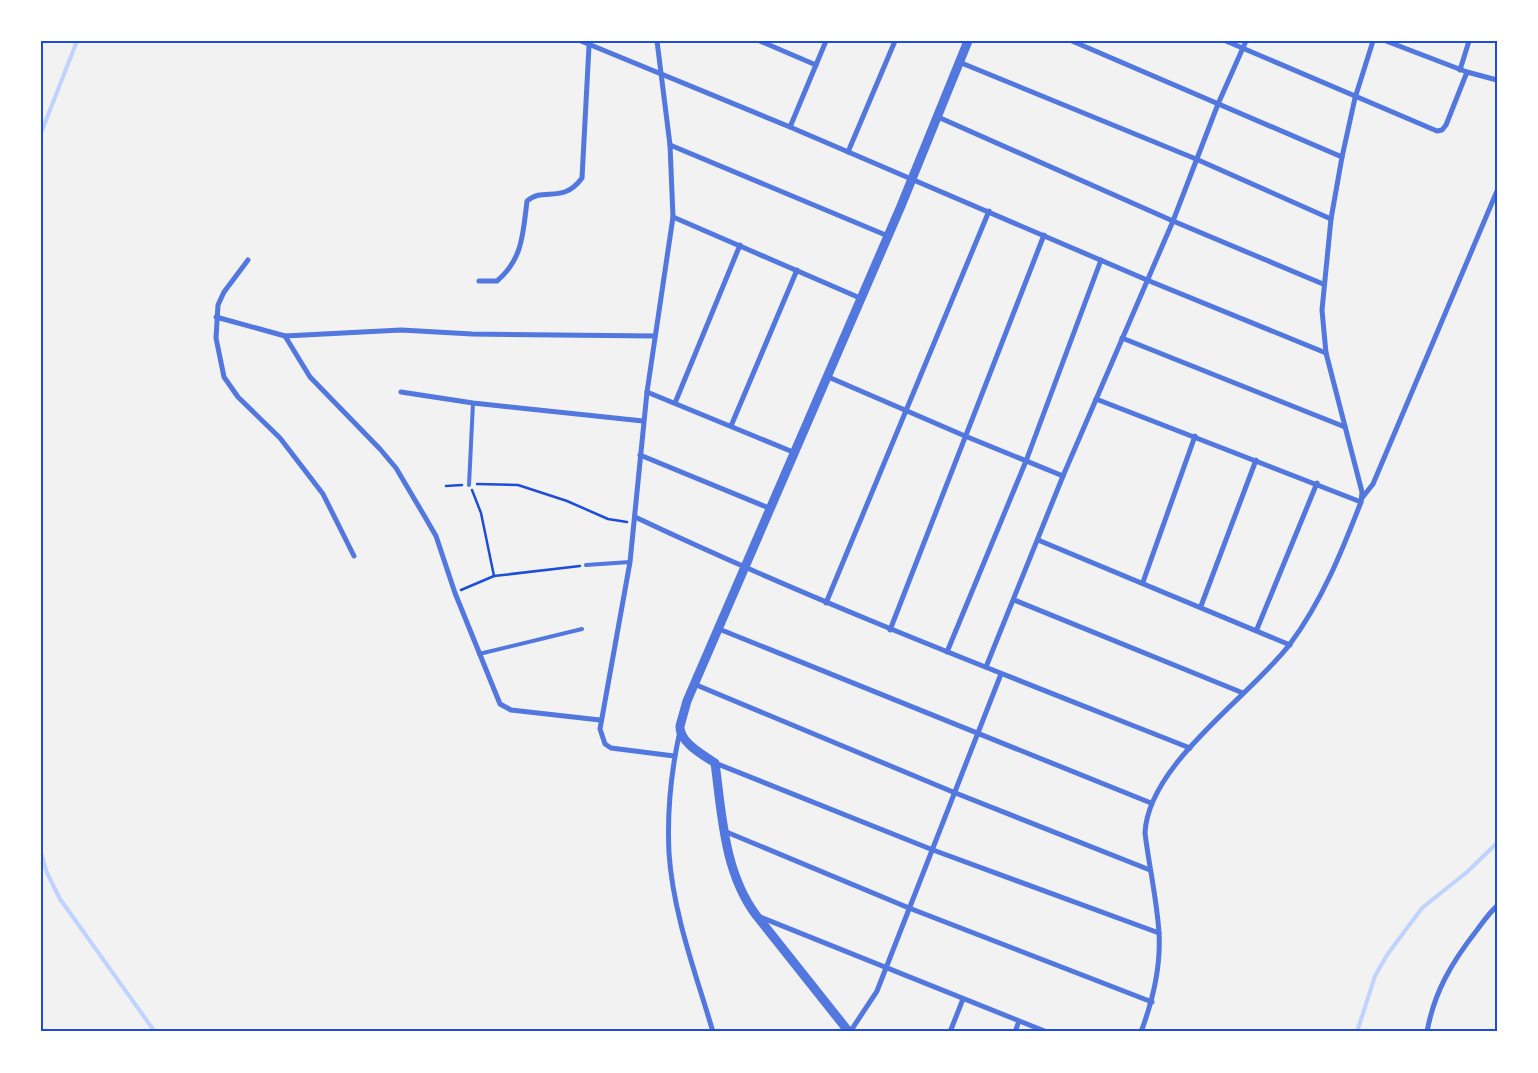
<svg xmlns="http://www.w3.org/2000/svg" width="1538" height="1073" font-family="Commissioner,sans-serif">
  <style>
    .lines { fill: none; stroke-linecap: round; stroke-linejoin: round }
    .stream { stroke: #bfd3fe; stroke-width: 4 }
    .path { stroke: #1d4ed8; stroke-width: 2.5 }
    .service { stroke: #5277de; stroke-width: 4 }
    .minor { stroke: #5277de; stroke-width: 5 }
    .tertiary { stroke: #5277de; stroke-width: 9 }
    .neatline { fill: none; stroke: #1d4ed8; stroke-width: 2 }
  </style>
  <rect width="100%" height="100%" fill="#f2f2f2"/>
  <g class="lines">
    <g class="stream">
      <path d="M 41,133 L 77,41"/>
      <path d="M 41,853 L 47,873 L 60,899 L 155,1032"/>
      <path d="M 1357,1032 L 1375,976 L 1387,955 L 1422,908 L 1467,872 L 1497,843"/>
    </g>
    <g class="path">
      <path d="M 477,484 L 518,485 L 567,501 L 608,519 L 627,522"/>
      <path d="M 446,486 L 462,485"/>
      <path d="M 472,490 L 481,513 L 494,576"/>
      <path d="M 461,590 L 494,576 L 580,566"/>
    </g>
    <g class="service">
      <path d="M 469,485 L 473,403"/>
      <path d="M 586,565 L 630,562"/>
      <path d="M 479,654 L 582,629"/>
    </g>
    <g class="minor">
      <path d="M 581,41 L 790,127 L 1147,280 L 1326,353"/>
      <path d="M 657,41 L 670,145 L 673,217 L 647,392 L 630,562 L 600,729 L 605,744 L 611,748 L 674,756"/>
      <path d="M 760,41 L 816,65"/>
      <path d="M 1072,41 L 1342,157"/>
      <path d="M 1226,41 L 1437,131 L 1442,130 L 1446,125 L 1467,72 L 1497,80"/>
      <path d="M 1386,41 L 1467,72"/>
      <path d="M 959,62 L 1196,159 L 1331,219"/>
      <path d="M 1460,70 L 1469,41"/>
      <path d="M 938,117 L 1173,221 L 1323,284"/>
      <path d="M 790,127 L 826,41"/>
      <path d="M 670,145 L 888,236"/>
      <path d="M 848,152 L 895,41"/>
      <path d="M 673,217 L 860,298"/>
      <path d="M 248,260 L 224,292 L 218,305 L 216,338 L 224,377 L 238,397 L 280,438 L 323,494 L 354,556"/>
      <path d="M 479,281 L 497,281 C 523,259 523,233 527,201 C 544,186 562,205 582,178 L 589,46"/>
      <path d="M 216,317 L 285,336 L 401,330 L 472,334 L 655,336"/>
      <path d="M 285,336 L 310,377 L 380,449 L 396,468 L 425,517 L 436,536 L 455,593 L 500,704 L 511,710 L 600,720"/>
      <path d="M 1122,338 L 1345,427"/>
      <path d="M 826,376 L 965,436 L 1063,476"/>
      <path d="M 401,392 L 473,403 L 643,421"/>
      <path d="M 647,392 L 793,452"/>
      <path d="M 1096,399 L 1361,502"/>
      <path d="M 675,403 L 740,245"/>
      <path d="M 731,426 L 797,270"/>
      <path d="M 640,455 L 769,508"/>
      <path d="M 1362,498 L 1373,484 L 1497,191"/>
      <path d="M 635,517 C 817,603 1003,674 1190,748"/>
      <path d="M 1038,540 L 1290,645"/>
      <path d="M 1143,582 L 1195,436"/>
      <path d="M 1014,600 L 1243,693"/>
      <path d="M 826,603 L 989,211"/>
      <path d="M 1201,606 L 1256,460"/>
      <path d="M 719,629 L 1151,803"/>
      <path d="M 1257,629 L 1317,483"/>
      <path d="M 890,630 L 1044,235"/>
      <path d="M 947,652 L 1026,461 L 1101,260"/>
      <path d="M 986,667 L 1063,476 L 1173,221 L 1218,104 L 1246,41"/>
      <path d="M 694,684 L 953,792 L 1150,870"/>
      <path d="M 680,731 C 671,771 667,812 669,853 C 673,914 696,974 713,1032"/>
      <path d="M 715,763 L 933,850 L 1159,933"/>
      <path d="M 724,831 L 909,908 L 1152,1002"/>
      <path d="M 760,917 L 1047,1032"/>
      <path d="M 850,1032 L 877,991 L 1001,674"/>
      <path d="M 950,1032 L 963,999"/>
      <path d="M 1015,1032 L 1019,1021"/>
      <path d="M 1141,1032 C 1153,1000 1161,967 1159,933 C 1157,900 1149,866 1145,833 C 1148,764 1250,697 1290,644 C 1322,601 1342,551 1361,502 L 1362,492 L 1326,353 L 1322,310 L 1331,219 L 1342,157 L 1355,98 L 1373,41"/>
      <path d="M 1427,1032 C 1434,992 1452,962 1477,930 C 1483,922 1489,913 1497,906"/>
    </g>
    <path class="tertiary" d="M 849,1032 L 756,915 C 724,872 722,815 715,763 C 703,755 679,742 680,726 L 687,701 L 901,206 L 968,41"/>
  </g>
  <rect width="1538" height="1073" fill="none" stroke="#ffffff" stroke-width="85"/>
  <rect x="42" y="42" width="1454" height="988" class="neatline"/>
</svg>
